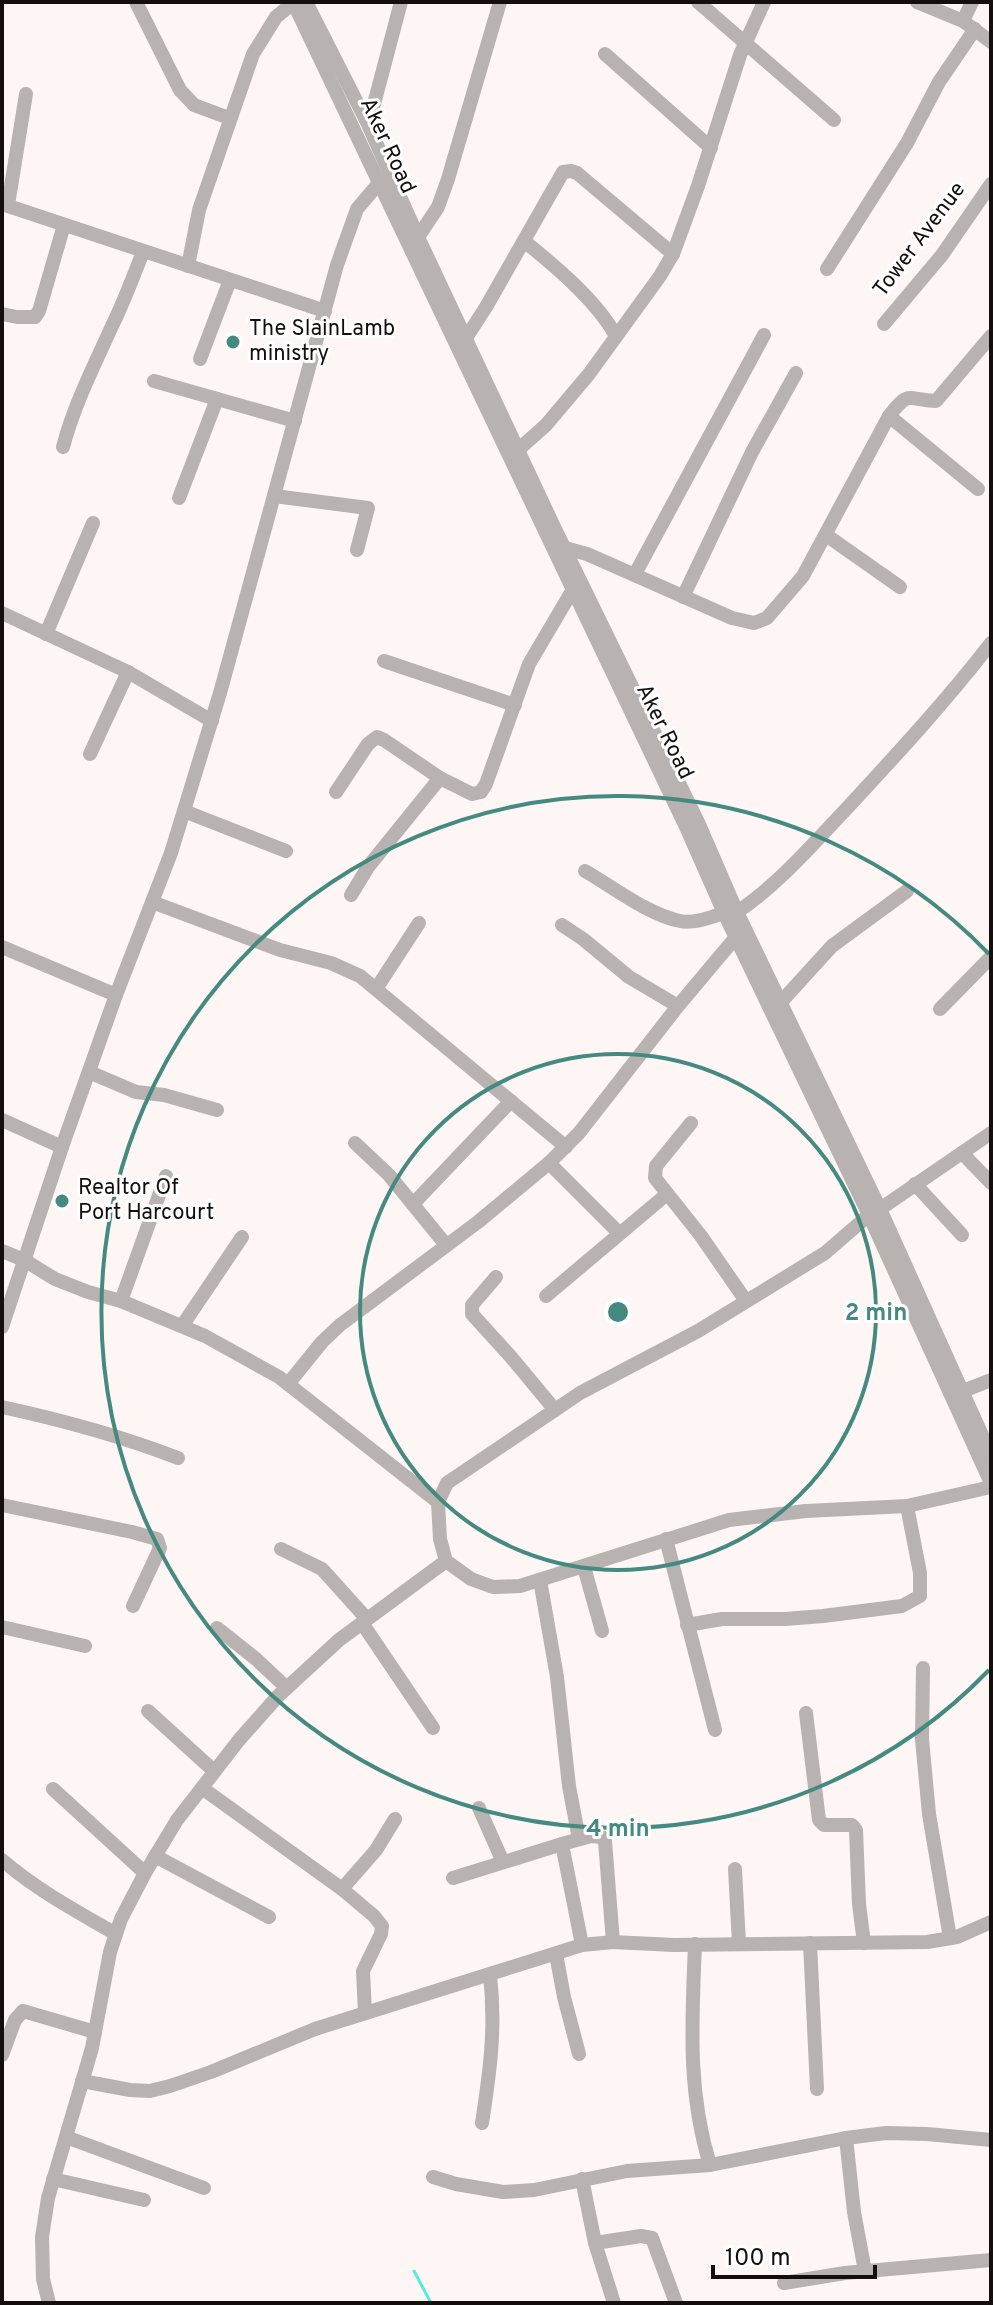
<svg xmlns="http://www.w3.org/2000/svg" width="993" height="2305" font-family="Overpass,sans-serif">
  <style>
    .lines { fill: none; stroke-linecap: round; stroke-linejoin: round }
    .stream { stroke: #54ecdc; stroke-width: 3 }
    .minor { stroke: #b8b2b0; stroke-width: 14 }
    .ring { fill: none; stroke: #448a81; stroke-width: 4 }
    .poi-dot { fill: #448a81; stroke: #fff; stroke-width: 3 }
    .labels { text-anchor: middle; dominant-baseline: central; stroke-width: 6; stroke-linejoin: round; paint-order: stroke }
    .street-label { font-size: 22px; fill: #140f0e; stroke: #fff }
    .poi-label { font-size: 22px; fill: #140f0e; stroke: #fff; text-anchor: start }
    .centre { fill: #448a81; stroke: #fff; stroke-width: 4 }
    .ring-label { font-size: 24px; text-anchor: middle; font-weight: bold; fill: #448a81; stroke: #fff; stroke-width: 6; stroke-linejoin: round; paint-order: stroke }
  </style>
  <rect width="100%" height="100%" fill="#fef6f4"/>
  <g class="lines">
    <path class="stream" d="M 414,2271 L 431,2303"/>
    <g class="minor">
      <path d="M 136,2 L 180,90 L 194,105 L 229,118"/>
      <path d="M 293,2 L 686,827 L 724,913 L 869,1215 L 991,1483"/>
      <path d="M 306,2 L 366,120 L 418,237 L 555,529 L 698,822 L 737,912 L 880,1209 L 991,1455"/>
      <path d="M 698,2 L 834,120"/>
      <path d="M 917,2 L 963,21 L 991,42"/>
      <path d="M 963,21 L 972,2"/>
      <path d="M 605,54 L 711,148"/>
      <path d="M 366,120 L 374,104 L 401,2"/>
      <path d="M 2,204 L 325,311"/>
      <path d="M 8,205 L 26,94"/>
      <path d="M 418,237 L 438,207 L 448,179 L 500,2"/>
      <path d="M 524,241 C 555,266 596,300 616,336"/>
      <path d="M 188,266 L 199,210 L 253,54 L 276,17 L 293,3"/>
      <path d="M 827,269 L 907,143 L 939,82 L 975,29"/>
      <path d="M 2,314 L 17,317 L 35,317 L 39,311 L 64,225"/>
      <path d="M 884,324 L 942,255 L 991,184"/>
      <path d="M 466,338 L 486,307 L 563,172 L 571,171 L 577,173 L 673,254"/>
      <path d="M 200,359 L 230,280"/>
      <path d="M 154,381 L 295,421"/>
      <path d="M 889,416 L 978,489"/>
      <path d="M 63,447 C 74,405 94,366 112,326 C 124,302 133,277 143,252"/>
      <path d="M 519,449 L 546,425 L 589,374 L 660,276 L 673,254 L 698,186 L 740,55 L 764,2"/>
      <path d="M 274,496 L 368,508 L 357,550"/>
      <path d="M 179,498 L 217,399"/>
      <path d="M 826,535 L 900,587"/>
      <path d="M 565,548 L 587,554 L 732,618 L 754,623 L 767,618 L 803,576 L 889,416 C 910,389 906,400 936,401 L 991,336"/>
      <path d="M 635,574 L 764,335"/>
      <path d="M 683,597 L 752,452 L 796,373"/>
      <path d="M 2,613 L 128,672 L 212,721"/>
      <path d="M 46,634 L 93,523"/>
      <path d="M 384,661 L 515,705"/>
      <path d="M 90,754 L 128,672"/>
      <path d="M 336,792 L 368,744 L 377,737 L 384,740 L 440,778 L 472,794 L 481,792 L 486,784 L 529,664 L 572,591"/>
      <path d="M 184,811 L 286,851"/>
      <path d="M 585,871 C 613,887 649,915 680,921 C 695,924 710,917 724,913"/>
      <path d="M 351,895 L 368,867 L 440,778"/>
      <path d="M 152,902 L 280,950 L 331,963 L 360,976 L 566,1147"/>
      <path d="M 737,912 C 779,884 814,843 849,806 C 898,753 947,700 991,643"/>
      <path d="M 562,925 L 583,939 L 629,977 L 678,1006"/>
      <path d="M 2,947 L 116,995"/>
      <path d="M 376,989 L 419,923"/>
      <path d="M 781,1002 L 832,946 L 907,891"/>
      <path d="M 940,1009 L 991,957"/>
      <path d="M 89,1072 L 136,1092 L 164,1095 L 217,1110"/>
      <path d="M 2,1120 L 62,1147"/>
      <path d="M 691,1123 L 656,1166 L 655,1178 L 701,1236 L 746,1301"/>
      <path d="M 355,1143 L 389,1175 L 446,1245"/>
      <path d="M 962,1153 L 991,1183"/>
      <path d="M 549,1163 L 619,1233"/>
      <path d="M 915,1184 L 962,1235"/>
      <path d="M 413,1204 L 511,1101"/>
      <path d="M 880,1209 L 991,1133"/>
      <path d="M 869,1215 L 825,1253 L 698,1331 L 580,1393 L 447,1483 L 438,1502 L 440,1539 L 446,1561 L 471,1579 L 493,1587 L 520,1586 L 729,1520 L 806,1511 L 907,1506 L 991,1487"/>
      <path d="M 2,1251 L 24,1260 L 55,1279 L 88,1292 L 121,1301 L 205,1336 L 279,1377 L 438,1502"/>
      <path d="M 496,1277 L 472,1305 L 472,1314 L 511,1357 L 555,1410"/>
      <path d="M 546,1296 L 667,1194"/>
      <path d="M 121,1301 L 166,1176"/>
      <path d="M 182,1326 L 242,1237"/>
      <path d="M 2,1327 L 62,1147 L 116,995 L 171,853 L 220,693 L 337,265 L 357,209 L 379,183"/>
      <path d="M 288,1384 L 322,1342 L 340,1325 L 478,1222 L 549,1163 L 579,1133 L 678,1006 L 736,937"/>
      <path d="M 963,1391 L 991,1380"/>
      <path d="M 2,1407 C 62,1420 121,1436 178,1458"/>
      <path d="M 2,1505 L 132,1532 L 157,1539 L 160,1548 L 133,1606"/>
      <path d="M 666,1539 L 715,1730"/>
      <path d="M 281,1549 L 322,1569 L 367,1619"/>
      <path d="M 584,1567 L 602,1631"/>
      <path d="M 540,1580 L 557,1677 L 569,1786 L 579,1839"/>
      <path d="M 362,1623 L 433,1728"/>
      <path d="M 687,1625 L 722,1619 L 785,1619 L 823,1616 L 902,1606 L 920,1596 L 920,1573 L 907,1506"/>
      <path d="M 2,1627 L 85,1646"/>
      <path d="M 217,1628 L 256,1659 L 287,1688"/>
      <path d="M 923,1668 L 922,1739 L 929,1814 L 950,1938"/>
      <path d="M 148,1711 L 214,1771"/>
      <path d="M 806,1713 L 819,1820 L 824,1825 L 852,1825 L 856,1830 L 859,1904 L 864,1943"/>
      <path d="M 202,1788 L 342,1889 L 374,1916 L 382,1926 L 381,1934 L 363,1971 L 365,2013"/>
      <path d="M 53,1789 L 145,1873"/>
      <path d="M 479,1808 L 503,1862"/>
      <path d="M 155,1856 L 269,1917"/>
      <path d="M 2,1860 C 37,1890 76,1911 116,1934"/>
      <path d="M 735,1869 L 739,1944"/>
      <path d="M 453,1878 L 562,1844"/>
      <path d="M 342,1889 L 376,1850 L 395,1819"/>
      <path d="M 810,1943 L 817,2089"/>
      <path d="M 695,1944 C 692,2021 687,2090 710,2165"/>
      <path d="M 582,1945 L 562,1844 L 591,1836 L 602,1837 L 605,1841 L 613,1942"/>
      <path d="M 556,1954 L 564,1997 L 579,2054"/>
      <path d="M 2,2055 L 15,2020 L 23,2011 L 95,2032"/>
      <path d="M 82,2081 L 130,2090 L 150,2091 L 170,2086 L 211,2072 L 315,2029 L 582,1945 L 613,1942 L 674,1945 L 927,1942 L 957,1937 L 991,1922"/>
      <path d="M 482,2123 C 490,2071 496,2028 490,1975"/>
      <path d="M 66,2137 L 204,2188"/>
      <path d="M 846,2138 L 854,2212 L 865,2271"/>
      <path d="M 433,2177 L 456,2184 L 503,2192 L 534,2190 L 627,2171 L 710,2165 L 846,2138 L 886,2133 L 927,2134 L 991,2140"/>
      <path d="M 53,2179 L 144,2200"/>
      <path d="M 582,2179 L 595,2243 L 614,2303"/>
      <path d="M 595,2243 L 641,2236 L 652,2238 L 676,2303"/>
      <path d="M 784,2283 L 845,2273 L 991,2260"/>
      <path d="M 49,2303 L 43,2279 L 42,2237 L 48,2198 L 92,2048 L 110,1952 L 121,1919 L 145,1873 L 177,1820 L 239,1740 L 278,1696 L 339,1640 L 446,1561"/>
    </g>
  </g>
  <g class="ring">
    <circle cx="618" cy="1312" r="258"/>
    <path d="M989 1670A516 516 0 1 1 989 954"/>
  </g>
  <g class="poi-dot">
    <circle cx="233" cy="342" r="8"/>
    <circle cx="62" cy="1201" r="8"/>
  </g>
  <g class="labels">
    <g class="street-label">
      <text transform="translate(387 146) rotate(65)">Aker Road</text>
      <text transform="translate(920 240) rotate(-53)">Tower Avenue</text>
      <text transform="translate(664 732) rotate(64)">Aker Road</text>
    </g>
    <g class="poi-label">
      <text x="249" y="329">The SlainLamb<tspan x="249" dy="25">ministry</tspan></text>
      <text x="78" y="1188">Realtor Of<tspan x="78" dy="25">Port Harcourt</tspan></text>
    </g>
  </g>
  <circle cx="618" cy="1312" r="12" class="centre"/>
  <g class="ring-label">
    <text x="876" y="1320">2 min</text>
    <text x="618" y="1836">4 min</text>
  </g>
  <rect width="993" height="2305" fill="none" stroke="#140f0e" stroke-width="8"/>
  <path d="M713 2265v12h162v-12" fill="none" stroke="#140f0e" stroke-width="4"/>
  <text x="725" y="2265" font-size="24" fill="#140f0e" stroke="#ffffff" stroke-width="6" paint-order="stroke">100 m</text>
</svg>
